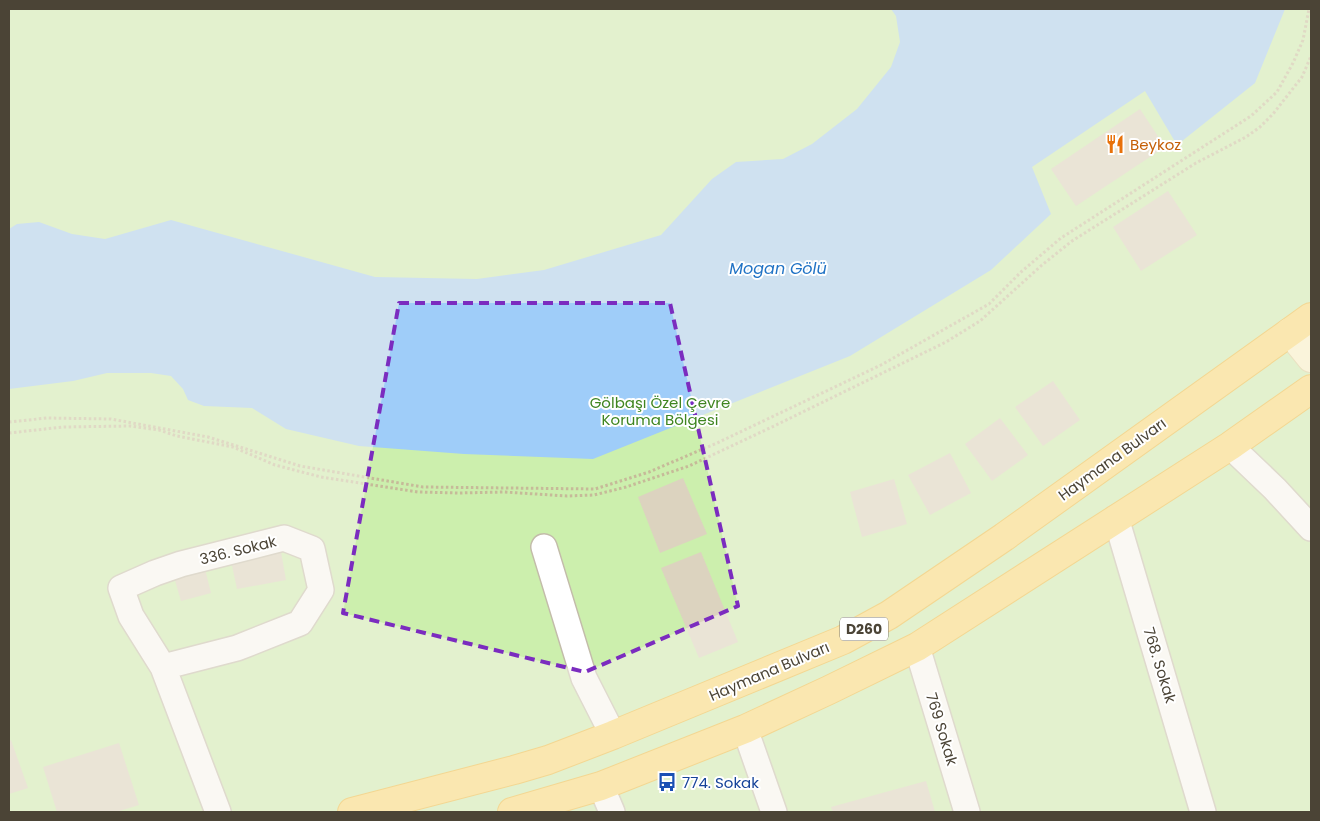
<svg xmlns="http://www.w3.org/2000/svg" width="1320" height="821" font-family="Poppins,sans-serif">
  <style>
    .green { fill: #ccefad }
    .water { fill: #9fcdf9 }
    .building { fill: #dcd3bf }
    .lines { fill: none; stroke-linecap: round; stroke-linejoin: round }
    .street-casing { stroke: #c3bcaa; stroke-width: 28 }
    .secondary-casing { stroke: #dbcd93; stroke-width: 30 }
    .highway-casing { stroke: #f0b629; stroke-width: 30 }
    .path { stroke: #c6ba99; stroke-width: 3; stroke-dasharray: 2.5 2.5; stroke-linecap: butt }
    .street { stroke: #fff; stroke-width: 25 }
    .secondary { stroke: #fff6ca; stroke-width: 28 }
    .highway { stroke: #ffd96b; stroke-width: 28 }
    .marked { fill: none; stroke: #7b2cbf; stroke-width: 4; stroke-dasharray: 10 6; stroke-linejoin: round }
    .labels { text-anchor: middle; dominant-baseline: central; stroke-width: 4; stroke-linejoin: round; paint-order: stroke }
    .shield { fill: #fff; stroke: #817c72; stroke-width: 1 }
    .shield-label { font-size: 14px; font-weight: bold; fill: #4b4436 }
    .food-label { font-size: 15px; fill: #c56008; stroke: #fff; text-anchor: start }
    .park-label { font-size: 15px; fill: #3f8521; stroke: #fff }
    .street-label { font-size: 15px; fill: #4b4436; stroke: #fff }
    .transit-label { font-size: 15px; fill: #164399; stroke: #fff; text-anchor: start }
    .water-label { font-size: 16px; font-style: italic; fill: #2173c5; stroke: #fff }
  </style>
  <rect width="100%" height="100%" fill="#f6f3e9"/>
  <rect class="green" x="9" y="9" width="1302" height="803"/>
  <path class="water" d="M 891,9 L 1285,9 L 1255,83 L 1177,145 L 1145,91 L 1032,167 L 1051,214 L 991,270 L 850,356 L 593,459 L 464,454 L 359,446 L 286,429 L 252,408 L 204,406 L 188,400 L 183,389 L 171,376 L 151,373 L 107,373 L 73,381 L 9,389 L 9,229 L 17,224 L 39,222 L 72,234 L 105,239 L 171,220 L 375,277 L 477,279 L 544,270 L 661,235 L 712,179 L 736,162 L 783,159 L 812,144 L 857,109 L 891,67 L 900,42 L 896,16 Z"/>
  <g class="building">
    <path d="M 1140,109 L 1165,147 L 1076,206 L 1051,169 Z"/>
    <path d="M 1168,191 L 1197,235 L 1141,271 L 1113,227 Z"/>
    <path d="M 1053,381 L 1080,420 L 1043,446 L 1015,407 Z"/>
    <path d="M 1000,418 L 1028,455 L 992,481 L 965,444 Z"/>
    <path d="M 950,453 L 971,493 L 930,515 L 908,475 Z"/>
    <path d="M 683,478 L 707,534 L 660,553 L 638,497 Z"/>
    <path d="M 894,479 L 907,524 L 862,537 L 850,492 Z"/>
    <path d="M 281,552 L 286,580 L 237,589 L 231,561 Z"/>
    <path d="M 701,552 L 738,642 L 699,658 L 661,568 Z"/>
    <path d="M 205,569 L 211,593 L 181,601 L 174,577 Z"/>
    <path d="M 11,740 L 28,788 L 9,794 L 9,741 Z"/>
    <path d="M 119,743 L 139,805 L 116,812 L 57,812 L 43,767 Z"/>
    <path d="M 926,781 L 935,812 L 833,812 L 831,807 Z"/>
  </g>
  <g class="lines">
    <g class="street-casing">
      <g id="street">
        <path d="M 1230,446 L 1275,489 L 1311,528"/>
        <path d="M 1116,518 L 1203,812"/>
        <path d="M 544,547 L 584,678 L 613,735"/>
        <path d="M 917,647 L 967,812"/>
        <path d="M 163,667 L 237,648 L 300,623 L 321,590 L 312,549 L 284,538 L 181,564 L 155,573 L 121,588 L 131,616 L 163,667 L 218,812"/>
        <path d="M 745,729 L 774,812"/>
        <path d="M 601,786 L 612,812"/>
      </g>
    </g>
    <g class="secondary-casing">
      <path id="secondary" d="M 1290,332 L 1311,358"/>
    </g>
    <g class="highway-casing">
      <g id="highway">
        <path d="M 352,812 L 514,770 L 548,760 L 613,735 L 843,640 L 889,615 L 1004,537 L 1311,317"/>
        <path d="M 512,812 L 601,786 L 745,729 L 829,690 L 917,647 L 1230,446 L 1311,389"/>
      </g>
    </g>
    <g class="path">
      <path d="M 9,422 L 47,418 L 111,419 L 208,437 L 300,466 L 423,487 L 595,489 L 649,472 L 717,443 L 881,365 L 989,304 L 1021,272 L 1061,238 L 1251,116 L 1277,92 L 1293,63 L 1303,40 L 1309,9"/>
      <path d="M 9,433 L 63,427 L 130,426 L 159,430 L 177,436 L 233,447 L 275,465 L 321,477 L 418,492 L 459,493 L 504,492 L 567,496 L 594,495 L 626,487 L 689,466 L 774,426 L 946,342 L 980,321 L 1042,265 L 1072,241 L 1196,163 L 1246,137 L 1260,127 L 1273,114 L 1302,77 L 1311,56"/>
    </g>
    <use href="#street" class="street"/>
    <use href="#secondary" class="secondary"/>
    <use href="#highway" class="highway"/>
  </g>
  <path d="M0 0H1320V821H0ZM 399,303 L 670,303 L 738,606 L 585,672 L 343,613 Z" fill="#f6f3e9" fill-opacity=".55" fill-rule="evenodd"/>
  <path class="marked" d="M 399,303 L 670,303 L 738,606 L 585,672 L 343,613 Z"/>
  <defs>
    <g id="restaurant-bare" transform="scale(1.5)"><path d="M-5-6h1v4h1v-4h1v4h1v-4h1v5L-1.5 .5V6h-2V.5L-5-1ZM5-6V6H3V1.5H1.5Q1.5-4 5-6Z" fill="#e8710a" stroke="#fff" stroke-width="2.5" paint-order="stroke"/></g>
    <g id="bus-bare" transform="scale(1.5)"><path d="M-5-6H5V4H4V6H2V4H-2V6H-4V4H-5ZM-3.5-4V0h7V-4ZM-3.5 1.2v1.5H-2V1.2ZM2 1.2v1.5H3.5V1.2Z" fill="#1a4fb4" stroke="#fff" stroke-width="2.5" paint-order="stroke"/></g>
  </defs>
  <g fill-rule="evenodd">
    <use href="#restaurant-bare" x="1115" y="144"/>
    <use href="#bus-bare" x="667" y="782"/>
  </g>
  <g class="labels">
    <rect class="shield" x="840" y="617.5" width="48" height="23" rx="4"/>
    <g class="shield-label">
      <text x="864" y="629">D260</text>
    </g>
    <g class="food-label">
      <text x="1130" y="144">Beykoz</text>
    </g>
    <g class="park-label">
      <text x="660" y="402">Gölbaşı Özel Çevre<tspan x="660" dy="17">Koruma Bölgesi</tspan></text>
    </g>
    <g class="street-label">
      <text transform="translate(1112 459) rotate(-36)">Haymana Bulvarı</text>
      <text transform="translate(238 550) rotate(-14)">336. Sokak</text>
      <text transform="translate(1160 665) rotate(73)">768. Sokak</text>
      <text transform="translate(769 671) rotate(-23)">Haymana Bulvarı</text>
      <text transform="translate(942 729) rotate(73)">769 Sokak</text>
    </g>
    <g class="transit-label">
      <text x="682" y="782">774. Sokak</text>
    </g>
    <g class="water-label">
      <text x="778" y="268">Mogan Gölü</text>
    </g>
  </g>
  <rect width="1320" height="821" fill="none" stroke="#4b4436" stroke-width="20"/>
</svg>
